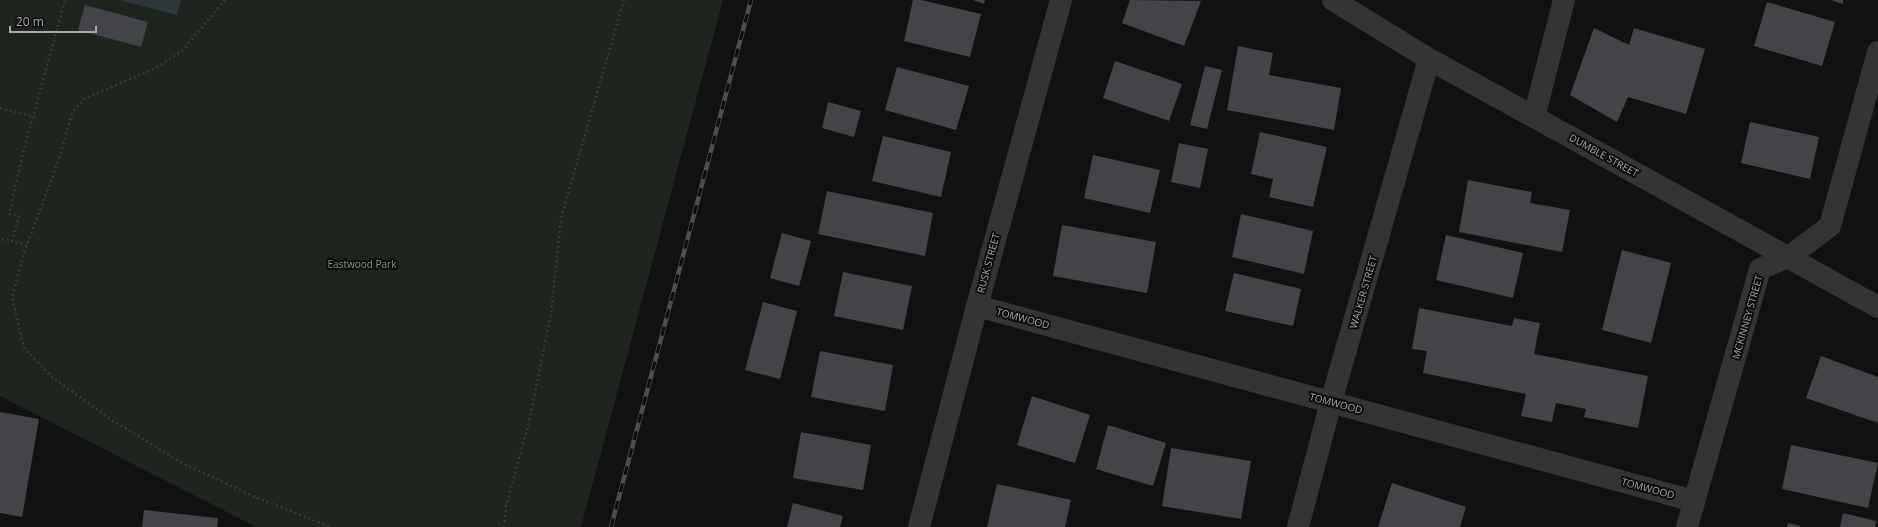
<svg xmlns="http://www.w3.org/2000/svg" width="1878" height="527" font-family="'Open Sans',sans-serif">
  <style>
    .green { fill: #1e241e }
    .water { fill: #2e383b }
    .building { fill: #434447 }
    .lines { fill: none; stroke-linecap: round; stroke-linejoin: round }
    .path { stroke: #383b3d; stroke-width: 2.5; stroke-dasharray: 2 3; stroke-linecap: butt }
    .minor { stroke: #323436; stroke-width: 22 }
    .rail-casing { stroke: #4c4e51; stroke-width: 4.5 }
    .rail { stroke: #0c0c0d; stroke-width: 3; stroke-dasharray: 9; stroke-linecap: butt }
    .labels { text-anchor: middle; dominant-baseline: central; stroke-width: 4; stroke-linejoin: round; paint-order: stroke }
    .street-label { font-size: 10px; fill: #a4abb1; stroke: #0c0c0d }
    .park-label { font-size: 10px; fill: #819a7d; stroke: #0c0c0d }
  </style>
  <rect width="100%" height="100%" fill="#111112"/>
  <path class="green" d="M 0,0 L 723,0 L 581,527 L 256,527 L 0,396 Z"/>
  <path class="water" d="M 119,0 L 181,0 L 177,15 Z"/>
  <g class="building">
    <path d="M 913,0 L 921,0 L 981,14 L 970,57 L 904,41 Z"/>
    <path d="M 973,0 L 985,0 L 984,4 Z"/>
    <path d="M 1130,0 L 1201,1 L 1184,46 L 1122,23 Z"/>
    <path d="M 1831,0 L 1843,0 L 1843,4 Z"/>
    <path d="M 1767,2 L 1835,22 L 1822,66 L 1754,46 Z"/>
    <path d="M 85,5 L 148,22 L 141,47 L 78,30 Z"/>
    <path d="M 1594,28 L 1629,45 L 1634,28 L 1705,49 L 1686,114 L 1628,97 L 1617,122 L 1570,95 Z"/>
    <path d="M 1238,46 L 1273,53 L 1269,75 L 1341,88 L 1334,130 L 1227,110 Z"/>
    <path d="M 1115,61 L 1182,84 L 1169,121 L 1103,98 Z"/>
    <path d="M 1205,66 L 1222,70 L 1207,129 L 1190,125 Z"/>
    <path d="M 897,67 L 969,86 L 956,130 L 885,110 Z"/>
    <path d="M 828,102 L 861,111 L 854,137 L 822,128 Z"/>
    <path d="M 1750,122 L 1819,137 L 1810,179 L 1741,163 Z"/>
    <path d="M 1260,132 L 1327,147 L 1313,207 L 1269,197 L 1273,179 L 1251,174 Z"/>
    <path d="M 883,136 L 951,152 L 941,197 L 872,181 Z"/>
    <path d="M 1179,143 L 1208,149 L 1200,188 L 1171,182 Z"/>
    <path d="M 1093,155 L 1160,170 L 1150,213 L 1084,198 Z"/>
    <path d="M 1468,180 L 1532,192 L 1530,203 L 1570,210 L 1562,252 L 1459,232 Z"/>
    <path d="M 827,191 L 933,213 L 925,256 L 818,234 Z"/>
    <path d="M 1241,214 L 1313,231 L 1304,274 L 1232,257 Z"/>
    <path d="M 1062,225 L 1156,242 L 1147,293 L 1053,276 Z"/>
    <path d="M 782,233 L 811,241 L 799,286 L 770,278 Z"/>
    <path d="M 1446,235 L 1523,253 L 1513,298 L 1436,280 Z"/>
    <path d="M 1622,250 L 1671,263 L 1651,343 L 1602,330 Z"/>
    <path d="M 843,272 L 912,286 L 903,330 L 834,316 Z"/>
    <path d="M 1234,273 L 1301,289 L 1293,326 L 1225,311 Z"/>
    <path d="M 763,302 L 797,311 L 780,379 L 745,370 Z"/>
    <path d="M 1419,308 L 1512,326 L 1514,318 L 1540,323 L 1534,354 L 1648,376 L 1638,428 L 1584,417 L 1586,409 L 1556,403 L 1552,422 L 1521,416 L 1526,394 L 1423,373 L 1427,351 L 1412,349 Z"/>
    <path d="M 820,351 L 893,365 L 885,411 L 811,397 Z"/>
    <path d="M 1821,356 L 1878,377 L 1878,423 L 1806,398 Z"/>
    <path d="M 1032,396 L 1090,415 L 1075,463 L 1017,445 Z"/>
    <path d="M 0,412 L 39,419 L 22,517 L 0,513 Z"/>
    <path d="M 1108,425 L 1166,443 L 1153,486 L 1096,469 Z"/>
    <path d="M 801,432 L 871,445 L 863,490 L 793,478 Z"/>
    <path d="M 1791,445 L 1878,463 L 1868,508 L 1782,489 Z"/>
    <path d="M 1171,448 L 1251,461 L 1241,519 L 1162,506 Z"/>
    <path d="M 1392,483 L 1466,507 L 1460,527 L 1378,527 Z"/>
    <path d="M 997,484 L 1071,500 L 1065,527 L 987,527 Z"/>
    <path d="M 793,503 L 843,516 L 840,527 L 787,527 Z"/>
    <path d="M 144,510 L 218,518 L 217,527 L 142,527 Z"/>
    <path d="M 1843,513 L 1876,521 L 1875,527 L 1840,527 Z"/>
    <path d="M 1788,523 L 1800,526 L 1800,527 L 1787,527 Z"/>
  </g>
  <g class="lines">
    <g class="path">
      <path d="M 225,0 L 182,51 L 156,68 L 84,99 L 72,113 L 60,156 L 24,253 L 12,297 L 24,348 L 52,377 L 110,419 L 182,463 L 255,497 L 331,527"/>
      <path d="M 0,108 L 35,117"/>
      <path d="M 2,239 L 12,241"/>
      <path d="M 27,245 L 12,241 L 19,216 L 9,214 L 23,153 L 65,0"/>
      <path d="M 504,527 L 506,506 L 529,422 L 551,314 L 561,218 L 624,0"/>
    </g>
    <g class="minor">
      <path d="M 1333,0 L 1429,59 L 1878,307"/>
      <path d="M 1534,117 L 1564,0"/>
      <path d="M 977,306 L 1694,501"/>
      <path d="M 919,527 L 977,306 L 1061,0"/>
      <path d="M 1298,527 L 1331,402 L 1429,59"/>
      <path d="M 1687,527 L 1760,269 L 1790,256 L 1830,226 L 1878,52"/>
    </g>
    <g class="rail-casing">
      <path id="rail" d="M 611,527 L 751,0"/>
    </g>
    <use href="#rail" class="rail"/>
  </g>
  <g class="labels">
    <g class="street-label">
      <text transform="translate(1604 155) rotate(29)">DUMBLE STREET</text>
      <text transform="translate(988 263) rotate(-75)">RUSK STREET</text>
      <text transform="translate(1363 292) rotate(-74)">WALKER STREET</text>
      <text transform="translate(1747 317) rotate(-74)">MCKINNEY STREET</text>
      <text transform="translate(1023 318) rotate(15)">TOMWOOD</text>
      <text transform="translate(1336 403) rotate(15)">TOMWOOD</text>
      <text transform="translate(1648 488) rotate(15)">TOMWOOD</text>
    </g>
    <g class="park-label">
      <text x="362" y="264">Eastwood Park</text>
    </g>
  </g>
  <path d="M10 26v6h86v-6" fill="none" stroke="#a4abb1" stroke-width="2"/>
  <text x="16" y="26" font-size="12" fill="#a4abb1" stroke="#0c0c0d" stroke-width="3" paint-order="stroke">20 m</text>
</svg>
